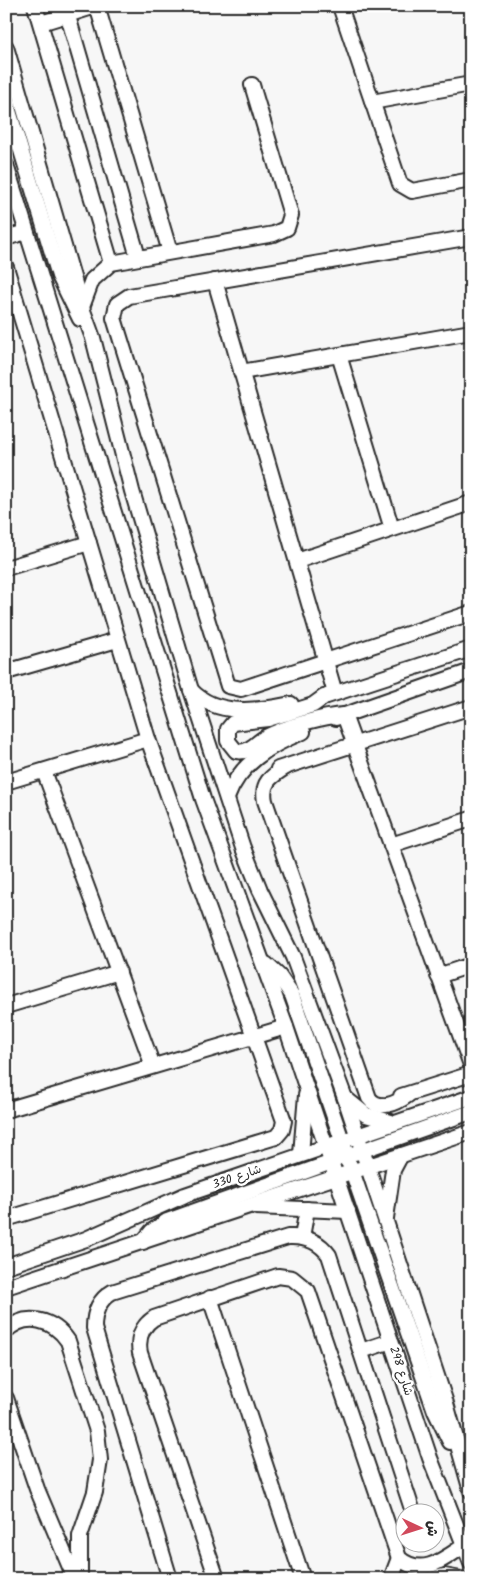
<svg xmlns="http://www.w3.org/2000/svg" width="477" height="1585" font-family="Kalam,'Playpen Sans Arabic',sans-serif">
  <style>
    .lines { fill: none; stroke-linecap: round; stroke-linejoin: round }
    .minor-casing { stroke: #2b2b2b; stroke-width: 18 }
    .minor { stroke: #fff; stroke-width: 14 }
    .labels { text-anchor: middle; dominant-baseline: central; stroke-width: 5; stroke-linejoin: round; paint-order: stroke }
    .street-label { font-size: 12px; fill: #2b2b2b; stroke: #fff }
  </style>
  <rect width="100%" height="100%" fill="#f7f7f7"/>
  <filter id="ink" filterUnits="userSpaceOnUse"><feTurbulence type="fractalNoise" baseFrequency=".02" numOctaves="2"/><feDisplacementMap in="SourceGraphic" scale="10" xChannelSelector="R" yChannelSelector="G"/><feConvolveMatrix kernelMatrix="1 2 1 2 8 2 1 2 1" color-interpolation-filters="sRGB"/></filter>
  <g filter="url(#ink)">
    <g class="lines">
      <g class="minor-casing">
        <g id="minor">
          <path d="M 35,6 L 111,263"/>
          <path d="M 65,6 L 138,257"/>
          <path d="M 97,6 L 170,252"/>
          <path d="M 340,6 L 400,184 L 412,191 L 471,180"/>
          <path d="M 41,23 L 96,6"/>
          <path d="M 6,47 L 82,308 L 93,338 L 132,491 L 191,690 L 243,848 L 260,890 L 293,957 L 345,1098 L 445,1400 L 471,1491"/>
          <path d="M 6,101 L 59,276 L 80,319"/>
          <path d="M 372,102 L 471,84"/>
          <path d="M 6,165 L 203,799 L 286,1027 L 430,1458 L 471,1563"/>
          <path d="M 471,237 L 129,296 L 117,304 L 114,318 L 228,686 L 241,689 L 471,613"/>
          <path d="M 6,238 L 26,232"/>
          <path d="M 6,267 L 148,739 L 284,1121 L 282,1130 L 276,1137 L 6,1219"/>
          <path d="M 215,281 L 335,693"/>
          <path d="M 82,307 L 92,280 L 111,263 L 274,234 L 287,228 L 291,215 L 252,85"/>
          <path d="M 339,355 L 392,529"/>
          <path d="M 241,372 L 471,332"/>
          <path d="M 297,561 L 471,503"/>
          <path d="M 6,568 L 89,543"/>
          <path d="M 6,672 L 117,640"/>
          <path d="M 191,690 C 216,717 258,711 291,704"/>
          <path d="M 327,696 L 471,649"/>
          <path d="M 324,697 L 313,705 L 268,719 L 233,723 L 228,729 L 228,741 L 236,751 C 249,754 255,743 266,737 C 284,727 324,716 344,715 L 471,1065"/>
          <path d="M 336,718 L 471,671"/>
          <path d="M 286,767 C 272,776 261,782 265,801 L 369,1098 C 379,1112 397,1103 408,1095"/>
          <path d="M 278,769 L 471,707"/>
          <path d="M 44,771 L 153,1066"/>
          <path d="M 6,782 L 148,739"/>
          <path d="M 227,798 C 239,764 270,745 303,732"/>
          <path d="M 391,845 L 471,819"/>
          <path d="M 266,964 L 279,976 L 292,995 L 345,1149"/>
          <path d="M 438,976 L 471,965"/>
          <path d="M 6,1006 L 119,972"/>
          <path d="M 401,1096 L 471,1074"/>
          <path d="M 345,1098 L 366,1115 L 391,1122"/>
          <path d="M 6,1110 L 286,1027"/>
          <path d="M 326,1146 L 342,1154 L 350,1165 L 435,1411 L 450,1442"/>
          <path d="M 355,1153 L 471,1112"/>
          <path d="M 301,1154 L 306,1095"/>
          <path d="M 256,1207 L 348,1211"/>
          <path d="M 386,1218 L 393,1170 L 401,1155"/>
          <path d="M 302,1237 L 307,1209"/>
          <path d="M 143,1242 L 152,1231 L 167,1221 L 332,1162 L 338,1157"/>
          <path d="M 6,1266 L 86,1239 L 185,1195 L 471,1097"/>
          <path d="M 6,1287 L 471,1132"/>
          <path d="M 210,1298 L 303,1579"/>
          <path d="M 6,1331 C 26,1311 54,1320 68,1341 L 97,1431 L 100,1460 L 95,1492 L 80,1536 L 80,1579"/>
          <path d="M 361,1351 L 391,1341"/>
          <path d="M 6,1398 L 37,1489 L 75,1579"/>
          <path d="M 170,1579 L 94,1328 C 94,1313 98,1300 112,1292 L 288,1237 C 305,1236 319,1241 329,1255 L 413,1512"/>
          <path d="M 217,1579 L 140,1353 C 137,1338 142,1326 154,1318 L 278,1276 L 292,1278 L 308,1291 L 399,1558 C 422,1578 444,1559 465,1545"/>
          <path d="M 391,1579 L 399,1558"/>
          <path d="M 432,1579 L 444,1576 L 461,1579"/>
        </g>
      </g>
      <use href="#minor" class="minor"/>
    </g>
  </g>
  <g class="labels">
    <g class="street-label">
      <text transform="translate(237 1177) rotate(-19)">شارع 330</text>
      <text transform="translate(401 1371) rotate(72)">شارع 298</text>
    </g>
  </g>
  <rect width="477" height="1585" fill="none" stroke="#fff" stroke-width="25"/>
  <rect x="12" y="12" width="452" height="1560" fill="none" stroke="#2b2b2b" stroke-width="2" filter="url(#ink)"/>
  <g transform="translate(420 1528) rotate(94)"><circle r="24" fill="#ffffff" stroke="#aaaaaa"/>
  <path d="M0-4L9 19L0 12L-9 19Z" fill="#d1495b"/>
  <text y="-8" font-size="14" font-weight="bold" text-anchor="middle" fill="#2b2b2b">ش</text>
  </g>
</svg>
